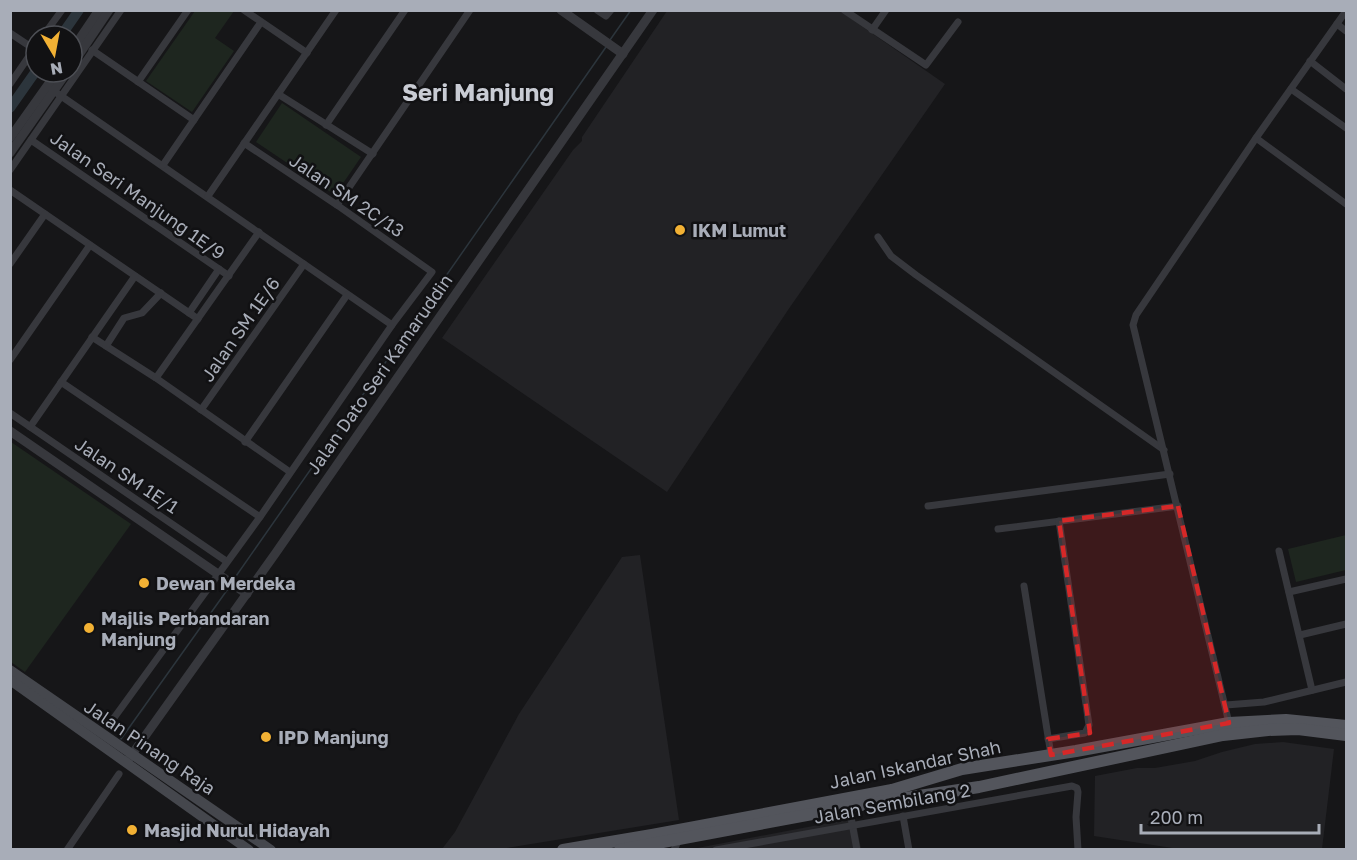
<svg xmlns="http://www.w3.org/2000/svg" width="1357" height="860" font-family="'Golos Text',sans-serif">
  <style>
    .built { fill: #222225 }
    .green { fill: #1e261f }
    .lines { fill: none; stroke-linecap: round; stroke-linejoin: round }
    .stream { stroke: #2c353c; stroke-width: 1.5 }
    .river { stroke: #2c353c; stroke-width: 10 }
    .minor { stroke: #37383d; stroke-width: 7 }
    .tertiary { stroke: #37383d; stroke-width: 9 }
    .secondary { stroke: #45474d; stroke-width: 10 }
    .primary { stroke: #53555c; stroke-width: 12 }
    .marked { fill: #d62828; fill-opacity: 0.2; stroke: #d62828; stroke-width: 4.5; stroke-dasharray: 12 8; stroke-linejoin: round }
    .poi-dot { fill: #f2b134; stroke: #111113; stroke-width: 2 }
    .labels { text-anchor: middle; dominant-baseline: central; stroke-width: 5; stroke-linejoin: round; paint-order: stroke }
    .street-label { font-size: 18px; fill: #a8adb8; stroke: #111113 }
    .poi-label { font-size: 18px; font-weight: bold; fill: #a8adb8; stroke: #111113; text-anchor: start }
    .district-label { font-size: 24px; font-weight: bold; fill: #c9ccd4; stroke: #111113 }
  </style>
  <rect width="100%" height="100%" fill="#161618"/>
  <g class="built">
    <path d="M 667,11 L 840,11 L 945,84 L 788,310 L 667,492 L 442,338 L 573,150 L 582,141 L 582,137 Z"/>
    <path d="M 640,555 L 679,820 L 500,849 L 442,849 L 455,832 L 519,714 L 622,557 Z"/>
    <path d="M 1283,742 L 1334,749 L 1322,849 L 1179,849 L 1094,836 L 1095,776 L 1137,768 L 1155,768 L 1195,761 L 1222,752 L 1255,744 Z"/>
    <path d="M 855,818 L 861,849 L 687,850 Z"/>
  </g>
  <g class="green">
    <path d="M 195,11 L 234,11 L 215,38 L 234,51 L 192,112 L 146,81 Z"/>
    <path d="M 282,103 L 361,157 L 335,195 L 256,142 Z"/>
    <path d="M 11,442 L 131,524 L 25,672 L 11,662 Z"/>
    <path d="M 1346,535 L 1346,570 L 1296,582 L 1288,549 Z"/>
  </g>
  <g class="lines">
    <g class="stream">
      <path d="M 610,40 L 631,10"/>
      <path d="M 234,579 L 606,47"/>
      <path d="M 121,739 L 230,586"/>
    </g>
    <g class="river">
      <path d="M 61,36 L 79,10"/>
      <path d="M 10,108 L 36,71"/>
    </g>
    <g class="minor">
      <path d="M 244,10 L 307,53"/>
      <path d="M 597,10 L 606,16 L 611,10"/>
      <path d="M 844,10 L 926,65 L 958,22"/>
      <path d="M 1337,24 L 1346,31"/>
      <path d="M 872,30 L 886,10"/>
      <path d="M 10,33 L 34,49"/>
      <path d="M 43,36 L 62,10"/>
      <path d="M 92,50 L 194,120"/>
      <path d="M 1310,61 L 1346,89"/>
      <path d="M 138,82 L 188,10"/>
      <path d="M 10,84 L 36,46"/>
      <path d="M 51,89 L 392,325"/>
      <path d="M 1291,89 L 1346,128"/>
      <path d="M 278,94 L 373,154"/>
      <path d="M 326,125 L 405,10"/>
      <path d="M 1256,138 L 1346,204"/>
      <path d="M 31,140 L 229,276"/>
      <path d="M 163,165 L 261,22"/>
      <path d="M 10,170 L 121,10"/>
      <path d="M 10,190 L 198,319"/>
      <path d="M 208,196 L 336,10"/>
      <path d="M 337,205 L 470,10"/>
      <path d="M 878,237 L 891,256 L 916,275 L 1164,450"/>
      <path d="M 10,264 L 45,214"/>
      <path d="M 189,313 L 219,269"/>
      <path d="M 92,337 L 156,378 L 290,472"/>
      <path d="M 106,346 L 124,318 L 142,313 L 161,293"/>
      <path d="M 10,360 L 90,245"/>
      <path d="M 156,378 L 259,232"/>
      <path d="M 61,382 L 260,517"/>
      <path d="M 201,410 L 304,264"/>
      <path d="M 10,413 L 226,561"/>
      <path d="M 30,427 L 135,276"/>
      <path d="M 245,442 L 347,295"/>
      <path d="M 928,506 L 1170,474"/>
      <path d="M 998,529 L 1178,506"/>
      <path d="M 1279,551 L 1312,690"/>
      <path d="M 1024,586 L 1051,755"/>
      <path d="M 1289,592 L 1346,579"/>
      <path d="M 1300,635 L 1346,624"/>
      <path d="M 1226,705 L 1264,702 L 1346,682"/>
      <path d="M 111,722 L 260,517 L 392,325 L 432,272 L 337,205 L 244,143"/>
      <path d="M 1229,723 L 1133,325 L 1136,315 L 1256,138 L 1346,11"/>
      <path d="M 1048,739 L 1085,733 L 1089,725 L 1059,521"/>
      <path d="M 849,807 L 857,850"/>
      <path d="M 903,816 L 909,850"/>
      <path d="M 67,850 L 119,774"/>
      <path d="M 674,850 L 679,839"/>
      <path d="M 716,850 L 1072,786 L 1077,788 L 1078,792 L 1076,817 L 1078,850"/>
    </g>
    <g class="tertiary">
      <path d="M 561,10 L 623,54"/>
      <path d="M 72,50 L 99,10"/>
      <path d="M 72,65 L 109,10"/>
      <path d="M 10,138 L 57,72"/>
      <path d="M 10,153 L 67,72"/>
      <path d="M 10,431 L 247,594"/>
      <path d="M 128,760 L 275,554 L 653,10"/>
    </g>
    <g class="secondary">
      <path d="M 10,670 L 271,850"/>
      <path d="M 10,680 L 249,850"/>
    </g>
    <g class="primary">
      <path d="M 563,850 L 652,835 L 892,790 L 962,769 L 1076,751 L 1229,723 L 1286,720 L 1346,726"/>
      <path d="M 620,850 L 866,804 L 979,787 L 1223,735 L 1268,730 L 1298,729 L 1346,735"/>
    </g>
  </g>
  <path class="marked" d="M 1178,506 L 1229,723 L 1051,755 L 1048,739 L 1090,733 L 1059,521 Z"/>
  <g class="poi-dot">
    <circle cx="680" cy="230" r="6"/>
    <circle cx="144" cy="583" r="6"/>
    <circle cx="89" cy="628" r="6"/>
    <circle cx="266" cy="737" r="6"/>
    <circle cx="132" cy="830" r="6"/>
  </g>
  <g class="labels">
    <g class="street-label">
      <text transform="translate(138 195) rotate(35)">Jalan Seri Manjung 1E/9</text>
      <text transform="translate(347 195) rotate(34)">Jalan SM 2C/13</text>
      <text transform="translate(240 329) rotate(-55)">Jalan SM 1E/6</text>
      <text transform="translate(379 374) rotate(-55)">Jalan Dato Seri Kamaruddin</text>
      <text transform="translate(127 475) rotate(34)">Jalan SM 1E/1</text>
      <text transform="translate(150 747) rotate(34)">Jalan Pinang Raja</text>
      <text transform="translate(915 764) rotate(-12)">Jalan Iskandar Shah</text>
      <text transform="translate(892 803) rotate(-10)">Jalan Sembilang 2</text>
    </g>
    <g class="poi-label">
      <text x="692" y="230">IKM Lumut</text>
      <text x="156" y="583">Dewan Merdeka</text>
      <text x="101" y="618">Majlis Perbandaran<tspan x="101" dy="21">Manjung</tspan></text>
      <text x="278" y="737">IPD Manjung</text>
      <text x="144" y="830">Masjid Nurul Hidayah</text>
    </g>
    <g class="district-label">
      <text x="478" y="91">Seri Manjung</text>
    </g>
  </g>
  <rect width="1357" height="860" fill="none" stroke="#a8adb8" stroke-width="24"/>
  <g transform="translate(54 54) rotate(170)"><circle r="28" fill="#111113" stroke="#4d4f55" stroke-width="1.5"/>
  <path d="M0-4.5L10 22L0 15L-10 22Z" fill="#f2b134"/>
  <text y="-9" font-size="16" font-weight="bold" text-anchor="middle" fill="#a8adb8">N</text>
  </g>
  <path d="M1141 824v9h178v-9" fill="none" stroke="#a8adb8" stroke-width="3"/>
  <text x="1150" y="824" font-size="18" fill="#a8adb8" stroke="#111113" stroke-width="4.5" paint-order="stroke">200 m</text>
</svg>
